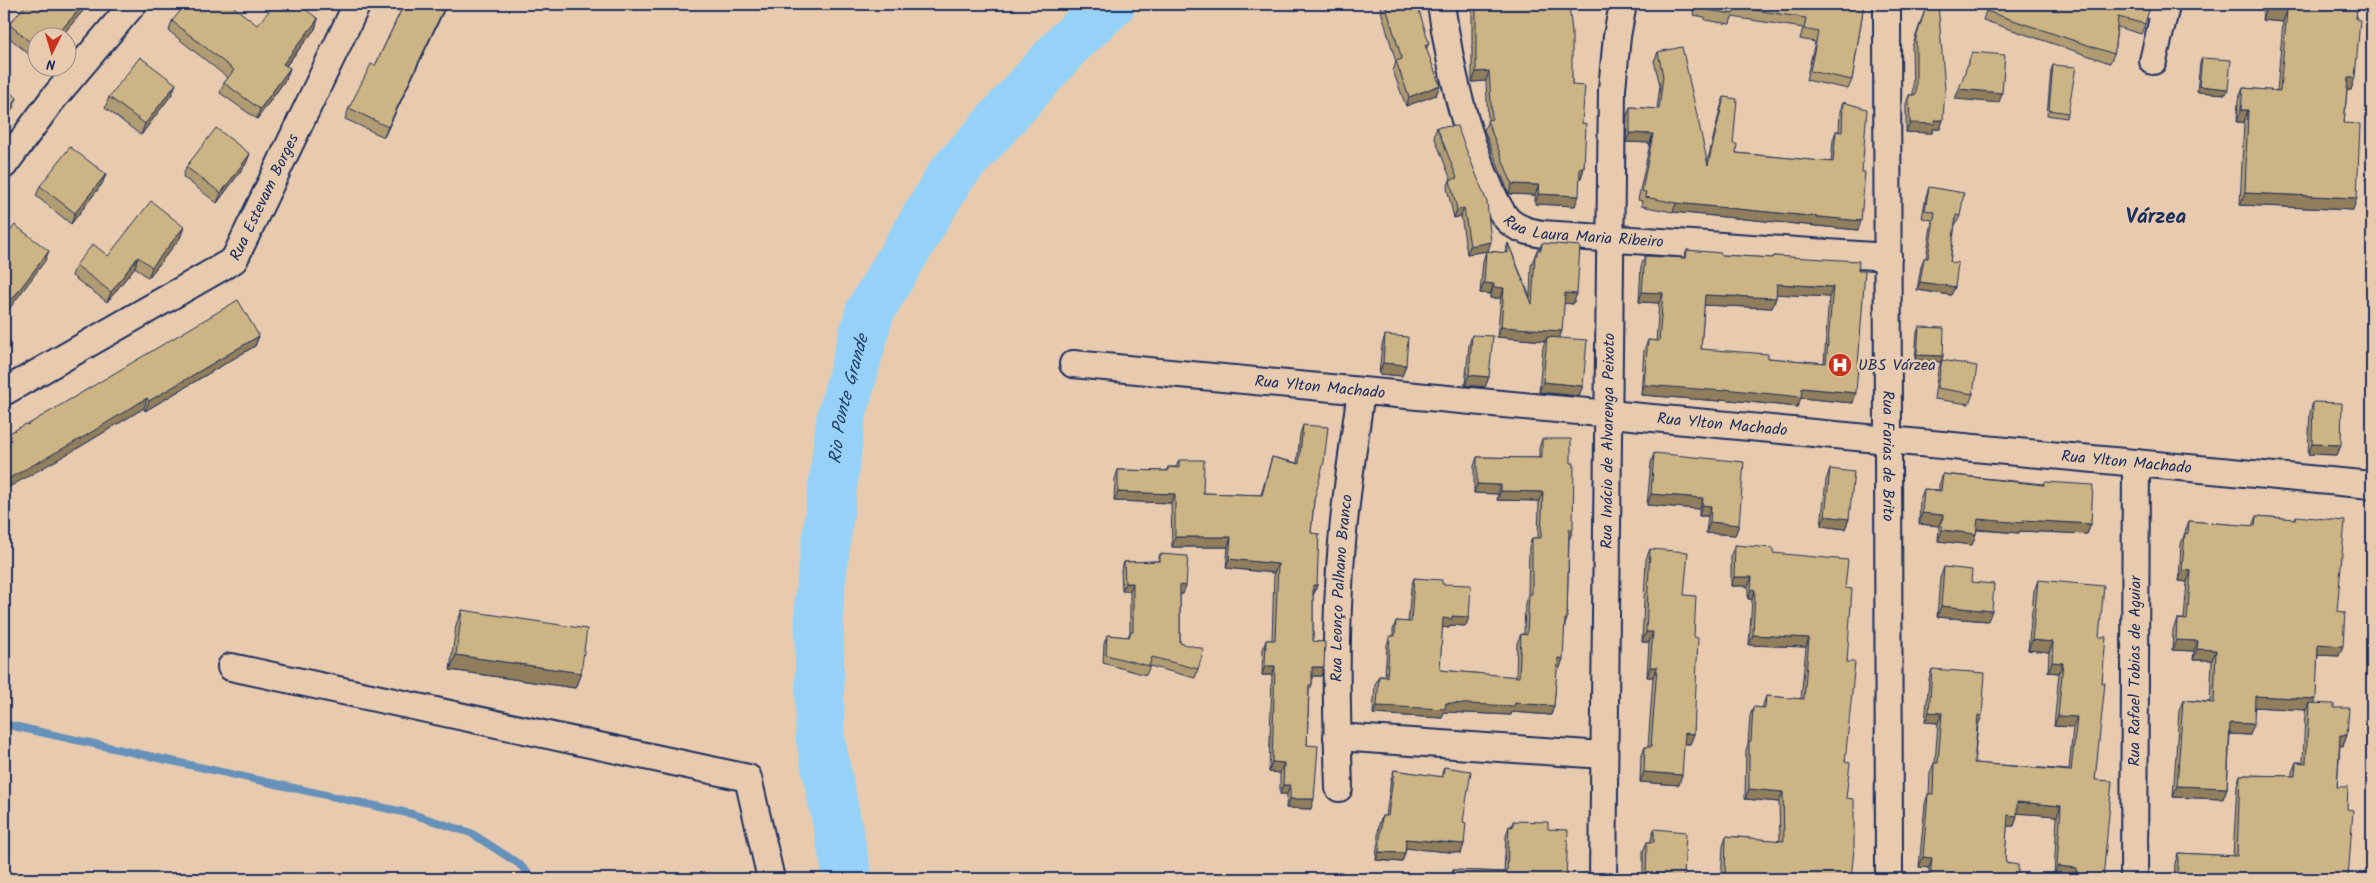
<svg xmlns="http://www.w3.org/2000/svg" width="2376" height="883" font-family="Kalam,sans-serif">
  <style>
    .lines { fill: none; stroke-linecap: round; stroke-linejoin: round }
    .stream { stroke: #6591ba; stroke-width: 8 }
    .river { stroke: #96d2f7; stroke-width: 49 }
    .minor-casing { stroke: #1b2f5e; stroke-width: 30 }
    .minor { stroke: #e8cbaf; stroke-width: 26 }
    .wall { fill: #b09b72; stroke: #1b2f5e; fill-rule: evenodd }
    .shaded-wall { fill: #907e5c; stroke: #1b2f5e }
    .building { fill: #cdb484; stroke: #1b2f5e; fill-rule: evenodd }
    .labels { text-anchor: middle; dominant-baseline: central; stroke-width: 5; stroke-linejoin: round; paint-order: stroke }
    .street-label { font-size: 16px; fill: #1b2f5e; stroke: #e8cbaf }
    .poi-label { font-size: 16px; fill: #1b2f5e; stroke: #e8cbaf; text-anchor: start }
    .water-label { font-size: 18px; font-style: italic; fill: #273f6d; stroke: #e8cbaf }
    .district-label { font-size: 21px; font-weight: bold; fill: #1b2f5e; stroke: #e8cbaf }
  </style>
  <rect width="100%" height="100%" fill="#e8cbaf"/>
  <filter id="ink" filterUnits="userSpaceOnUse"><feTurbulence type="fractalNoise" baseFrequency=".02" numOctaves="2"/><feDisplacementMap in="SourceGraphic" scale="10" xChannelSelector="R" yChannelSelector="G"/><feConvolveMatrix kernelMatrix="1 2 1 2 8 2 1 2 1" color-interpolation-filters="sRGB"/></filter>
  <g filter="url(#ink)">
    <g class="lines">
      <path class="stream" d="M 4,724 L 412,814 L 471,833 L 519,864 L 534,879"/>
      <path class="river" id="s1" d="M 848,879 L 820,737 L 819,600 L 841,418 L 870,311 L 951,175 L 1068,44 L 1111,4"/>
      <g class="minor-casing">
        <g id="minor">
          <path id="s2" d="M 1441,4 C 1450,66 1463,128 1489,186 C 1494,198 1500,213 1510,222 C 1520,230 1531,232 1542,234 L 1888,257"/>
          <path id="s3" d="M 1887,4 L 1889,879"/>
          <path d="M 2147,4 L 2165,10 L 2153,61"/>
          <path d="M 4,165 L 52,100 L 133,4"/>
          <path id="s4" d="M 1073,364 L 2372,485"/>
          <path id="s5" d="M 4,392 L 234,260 L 357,4"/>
          <path d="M 231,667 L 748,778 L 771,879"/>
          <path d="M 1337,737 L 1604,755"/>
          <path id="s6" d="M 1339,788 C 1337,721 1335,653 1339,587 C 1342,521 1352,456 1361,391"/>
          <path id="s7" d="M 1603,879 L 1612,89 L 1617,36 L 1623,4"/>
          <path id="s8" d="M 2134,879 L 2136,463"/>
        </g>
      </g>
      <use href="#minor" class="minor"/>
    </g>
    <g class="wall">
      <path d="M 90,4 L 97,4 L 94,7 Z"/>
      <path d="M 404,4 L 447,4 L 384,137 L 345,119 L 349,108 L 375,66 Z"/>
      <path d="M 1379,4 L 1417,4 L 1426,50 L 1440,85 L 1436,95 L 1406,106 L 1393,71 L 1396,62 Z"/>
      <path d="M 1472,4 L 1569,4 L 1572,85 L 1582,123 L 1584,168 L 1581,178 L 1580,178 L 1575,206 L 1535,204 L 1535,195 L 1509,194 L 1484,130 L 1488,120 L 1486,81 L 1472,82 Z"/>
      <path d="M 1671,4 L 1864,4 L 1852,80 L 1848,89 L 1806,80 L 1815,42 L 1800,39 L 1803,28 L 1732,17 L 1730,24 L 1705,20 L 1705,17 L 1693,15 L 1694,9 Z"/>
      <path d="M 1927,4 L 1943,120 L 1940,129 L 1933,129 L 1932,133 L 1906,132 L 1906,104 L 1909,95 L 1913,95 L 1912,47 Z"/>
      <path d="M 1988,4 L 2141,4 L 2145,24 L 2141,34 L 2117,27 L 2114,54 L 2110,63 L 1983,20 Z"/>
      <path d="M 2264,4 L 2357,4 L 2351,90 L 2347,90 L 2344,123 L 2353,210 L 2240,205 L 2244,122 L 2237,122 L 2238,100 L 2243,88 L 2277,91 L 2283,22 L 2262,20 Z"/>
      <path d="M 318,19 L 315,29 L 286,66 L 290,68 L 286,79 L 257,119 L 220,93 L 224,83 L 228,78 L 169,31 L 172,21 L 257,25 Z"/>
      <path d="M 9,24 L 38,38 L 38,62 L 5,34 Z"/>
      <path d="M 1658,52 L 1707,163 L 1721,106 L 1724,97 L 1733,144 L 1736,153 L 1831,162 L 1833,140 L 1836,131 L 1839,131 L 1840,111 L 1843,102 L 1858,230 L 1673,212 L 1641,206 L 1642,201 L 1638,200 L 1650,143 L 1626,142 L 1627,116 L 1630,107 L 1657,109 L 1660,85 L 1654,61 Z"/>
      <path d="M 2202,58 L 2226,94 L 2197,92 L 2200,63 Z"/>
      <path d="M 2053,65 L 2068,113 L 2066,118 L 2047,115 L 2051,70 Z"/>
      <path d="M 172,94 L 141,135 L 105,108 L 109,97 Z"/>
      <path d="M 1437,127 L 1488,251 L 1467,254 L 1461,216 L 1454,218 L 1447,188 L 1450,180 L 1451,180 L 1434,136 Z"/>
      <path d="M 246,164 L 217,203 L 183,177 L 186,167 Z"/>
      <path d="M 106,174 L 102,184 L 71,224 L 36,196 L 40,186 Z"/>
      <path d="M 1929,187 L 1960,216 L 1956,224 L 1955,224 L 1950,262 L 1955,287 L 1951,295 L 1917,290 L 1921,266 L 1924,258 L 1926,258 L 1932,220 L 1922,218 L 1926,196 Z"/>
      <path d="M 184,227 L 180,238 L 148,278 L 135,267 L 107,302 L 72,276 L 76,265 L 108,256 Z"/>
      <path d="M 1508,243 L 1530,297 L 1531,266 L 1537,250 L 1539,250 L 1542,243 L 1573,304 L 1564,303 L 1559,338 L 1579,396 L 1539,392 L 1543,347 L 1545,341 L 1497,337 L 1501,298 L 1490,298 L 1490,294 L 1480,293 L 1483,261 L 1486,251 L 1505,253 Z"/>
      <path d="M 1687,250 L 1721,255 L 1773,258 L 1774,256 L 1858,271 L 1853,403 L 1801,398 L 1797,407 L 1721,399 L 1720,401 L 1641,395 L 1644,350 L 1648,340 L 1656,341 L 1659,303 L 1639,302 L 1641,266 L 1645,256 L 1684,258 ZM 1776,294 L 1829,297 L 1824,363 L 1768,358 L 1701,349 L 1704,305 L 1772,308 L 1776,298 Z"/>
      <path d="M 1919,327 L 1943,356 L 1941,362 L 1915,360 L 1917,332 Z"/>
      <path d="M 1385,335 L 1406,365 L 1402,376 L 1379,374 L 1382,345 Z"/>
      <path d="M 1472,335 L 1489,377 L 1485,387 L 1465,385 L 1469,345 Z"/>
      <path d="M 259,336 L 255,346 L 145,411 L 144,408 L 78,448 L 27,425 Z"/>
      <path d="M 1942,360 L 1973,394 L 1969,404 L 1934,399 L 1938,370 Z"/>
      <path d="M 2313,402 L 2341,445 L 2337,455 L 2308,454 L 2310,412 Z"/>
      <path d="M 1303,425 L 1314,500 L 1311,533 L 1317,585 L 1314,594 L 1313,594 L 1313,641 L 1321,676 L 1312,676 L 1312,685 L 1309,691 L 1307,745 L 1311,809 L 1286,808 L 1287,794 L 1280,794 L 1280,773 L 1269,772 L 1272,675 L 1262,675 L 1263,649 L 1266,640 L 1272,640 L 1274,573 L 1226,568 L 1228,547 L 1172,547 L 1171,503 L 1114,501 L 1115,479 L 1118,470 L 1167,471 L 1168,467 L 1176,467 L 1179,460 L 1203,493 L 1261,495 L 1272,457 L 1297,463 L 1300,434 Z"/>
      <path d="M 1542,439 L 1570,538 L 1569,538 L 1567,619 L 1565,625 L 1560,668 L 1557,667 L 1554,706 L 1551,715 L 1512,712 L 1511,715 L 1444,712 L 1442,718 L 1373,714 L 1375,685 L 1379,676 L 1385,676 L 1387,645 L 1390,636 L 1393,636 L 1393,630 L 1396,621 L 1408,622 L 1411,587 L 1414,578 L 1442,584 L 1466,626 L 1450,625 L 1449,628 L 1442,627 L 1440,670 L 1516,677 L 1517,643 L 1521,634 L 1524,634 L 1525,603 L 1528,594 L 1529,547 L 1532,538 L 1538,538 L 1539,501 L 1497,500 L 1498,494 L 1474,493 L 1474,466 L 1477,457 L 1539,458 L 1539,448 Z"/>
      <path d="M 1654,453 L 1739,525 L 1735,535 L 1706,533 L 1708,516 L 1699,516 L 1699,509 L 1647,505 L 1651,463 Z"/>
      <path d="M 1830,469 L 1849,519 L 1845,529 L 1821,526 L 1826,480 Z"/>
      <path d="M 1943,474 L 2044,484 L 2045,482 L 2091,524 L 2087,534 L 2020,531 L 2019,533 L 1977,530 L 1972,545 L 1938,541 L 1939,526 L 1919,524 L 1920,499 L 1924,489 L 1939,490 L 1939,485 Z"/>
      <path d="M 2256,516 L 2295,519 L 2296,516 L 2337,611 L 2339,656 L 2318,655 L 2314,703 L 2334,708 L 2347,735 L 2343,746 L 2340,745 L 2337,787 L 2347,809 L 2348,879 L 2174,879 L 2175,863 L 2178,853 L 2233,856 L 2237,785 L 2240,775 L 2292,776 L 2292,772 L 2296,762 L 2303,762 L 2305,713 L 2306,710 L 2255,707 L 2250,735 L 2230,734 L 2227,788 L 2223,799 L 2173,797 L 2179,711 L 2183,700 L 2210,702 L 2212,660 L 2193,660 L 2194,651 L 2172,650 L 2173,630 L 2177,619 L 2184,619 L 2187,582 L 2179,581 L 2181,544 L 2189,521 L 2252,526 Z"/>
      <path d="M 1735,545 L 1773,553 L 1845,588 L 1847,662 L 1845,762 L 1846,798 L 1851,879 L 1721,879 L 1723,846 L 1726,836 L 1780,841 L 1779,802 L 1745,799 L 1746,750 L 1748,744 L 1750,716 L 1753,707 L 1762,708 L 1766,696 L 1801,699 L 1806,647 L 1749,645 L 1752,599 L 1748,599 L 1748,586 L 1731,586 L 1731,554 Z"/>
      <path d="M 1650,549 L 1684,595 L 1694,637 L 1694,734 L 1690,744 L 1684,744 L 1679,785 L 1640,782 L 1641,757 L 1645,747 L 1648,747 L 1653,677 L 1647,677 L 1649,642 L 1642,642 L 1646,559 Z"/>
      <path d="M 1160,554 L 1183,594 L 1180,594 L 1180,643 L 1198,669 L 1195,678 L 1150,666 L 1146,675 L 1103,663 L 1104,644 L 1107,635 L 1128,637 L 1130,632 L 1130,591 L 1122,591 L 1121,570 L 1124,562 L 1158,561 Z"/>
      <path d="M 1944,567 L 1971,582 L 1988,621 L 1937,617 L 1940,578 Z"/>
      <path d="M 2038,580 L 2099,637 L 2102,683 L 2095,780 L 2103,879 L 2074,879 L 2074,878 L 2054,876 L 2057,816 L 2017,813 L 2014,826 L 2007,826 L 2005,857 L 2006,863 L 2018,879 L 1928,879 L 1929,868 L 1919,867 L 1925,804 L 1928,794 L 1929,794 L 1930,773 L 1934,763 L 1935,763 L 1938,723 L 1925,722 L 1929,679 L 1932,669 L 1978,726 L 1974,763 L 2069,770 L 2073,727 L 2054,726 L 2059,673 L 2048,672 L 2049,652 L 2028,650 L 2034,591 Z"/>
      <path d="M 462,610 L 581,673 L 575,688 L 450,670 L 456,625 Z"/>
      <path d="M 1444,767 L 1463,822 L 1464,844 L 1461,853 L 1406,848 L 1405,853 L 1402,862 L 1376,860 L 1379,824 L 1382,816 L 1386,816 L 1391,779 L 1394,770 L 1441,777 Z"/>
      <path d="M 1513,821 L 1548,829 L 1566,879 L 1450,879 L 1453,870 L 1504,872 L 1506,836 L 1509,826 L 1511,827 Z"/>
      <path d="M 1654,829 L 1684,879 L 1643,879 L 1643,851 L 1647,842 L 1651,842 L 1651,839 Z"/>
    </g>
    <g class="shaded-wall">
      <path d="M 84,4 L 89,4 L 60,38 L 54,38 Z"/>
      <path d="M 446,4 L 447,4 L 384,137 L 388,127 Z"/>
      <path d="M 2266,8 L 2287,10 L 2283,22 L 2262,20 Z"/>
      <path d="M 318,19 L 315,29 L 279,74 L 283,64 Z"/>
      <path d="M 1429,43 L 1425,53 L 1425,45 Z"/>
      <path d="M 290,68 L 286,79 L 257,119 L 260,109 Z"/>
      <path d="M 1489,71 L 1486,81 L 1472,82 L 1476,72 Z"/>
      <path d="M 2348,78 L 2355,78 L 2351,90 L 2344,90 Z"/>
      <path d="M 176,84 L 172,94 L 141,135 L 145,124 Z"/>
      <path d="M 1440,85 L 1436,95 L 1406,106 L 1409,97 Z"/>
      <path d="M 2199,86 L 2228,89 L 2226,94 L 2197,92 Z"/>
      <path d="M 1959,89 L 2002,93 L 1999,103 L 1955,99 Z"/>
      <path d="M 17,98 L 13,108 L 4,120 L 4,115 Z"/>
      <path d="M 2241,110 L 2248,110 L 2244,122 L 2237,122 Z"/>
      <path d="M 1935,120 L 1943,120 L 1940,129 L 1933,129 L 1932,133 L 1906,132 L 1910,123 Z"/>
      <path d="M 1630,133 L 1653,134 L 1650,143 L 1626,142 Z"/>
      <path d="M 250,154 L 246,164 L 217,203 L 221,193 Z"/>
      <path d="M 1580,168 L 1584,168 L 1581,178 L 1577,178 Z"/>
      <path d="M 106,174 L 102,184 L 71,224 L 75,213 Z"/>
      <path d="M 1512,184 L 1539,185 L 1535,195 L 1509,194 Z"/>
      <path d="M 2245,193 L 2357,198 L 2353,210 L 2240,205 Z"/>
      <path d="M 1538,194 L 1579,196 L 1575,206 L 1535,204 Z"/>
      <path d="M 1676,203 L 1861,221 L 1858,230 L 1673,212 Z"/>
      <path d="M 1464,208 L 1461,216 L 1454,218 L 1457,210 Z"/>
      <path d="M 184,227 L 180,238 L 148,278 L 152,267 Z"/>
      <path d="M 1491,242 L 1488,251 L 1467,254 L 1470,246 Z"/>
      <path d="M 49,251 L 45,261 L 4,316 L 4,310 Z"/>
      <path d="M 138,257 L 135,267 L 107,302 L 111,292 Z"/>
      <path d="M 1920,282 L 1955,287 L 1951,295 L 1917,290 Z"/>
      <path d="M 1484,283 L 1494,284 L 1490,294 L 1480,293 Z"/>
      <path d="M 1777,284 L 1833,287 L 1829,297 L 1773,294 Z"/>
      <path d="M 1493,287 L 1504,288 L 1501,298 L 1490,298 Z"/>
      <path d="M 1642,292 L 1663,293 L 1659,303 L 1639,302 Z"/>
      <path d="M 1565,293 L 1577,294 L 1573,304 L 1561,303 Z"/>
      <path d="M 1705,295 L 1776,298 L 1772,308 L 1701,305 Z"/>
      <path d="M 9,315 L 5,326 L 4,327 L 4,322 Z"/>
      <path d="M 1501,327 L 1562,331 L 1558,342 L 1547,337 L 1545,341 L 1497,337 Z"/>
      <path d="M 259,336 L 255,346 L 145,411 L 149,401 Z"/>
      <path d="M 1917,355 L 1943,356 L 1941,362 L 1915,360 Z"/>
      <path d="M 1383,363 L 1406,365 L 1402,376 L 1379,374 Z"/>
      <path d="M 1469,375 L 1489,377 L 1485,387 L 1465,385 Z"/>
      <path d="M 1543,382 L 1583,386 L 1579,396 L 1539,392 Z"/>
      <path d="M 1644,385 L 1724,389 L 1802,388 L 1856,393 L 1853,403 L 1801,398 L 1797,407 L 1721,399 L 1720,401 L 1641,395 Z"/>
      <path d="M 147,398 L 144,408 L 78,448 L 4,490 L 4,481 Z"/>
      <path d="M 2312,444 L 2341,445 L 2337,455 L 2308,454 Z"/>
      <path d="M 1477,484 L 1501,485 L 1498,494 L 1474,493 Z"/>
      <path d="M 1501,491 L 1543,492 L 1539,501 L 1497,500 Z"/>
      <path d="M 1118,492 L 1175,494 L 1171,503 L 1114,501 Z"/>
      <path d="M 1651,494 L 1703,498 L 1699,509 L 1647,505 Z"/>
      <path d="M 1702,505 L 1711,506 L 1708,516 L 1699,516 Z"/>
      <path d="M 1922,513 L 1943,515 L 1939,526 L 1919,524 Z"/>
      <path d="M 1825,516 L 1849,519 L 1845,529 L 1821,526 Z"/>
      <path d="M 1978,519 L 2023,520 L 2091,524 L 2087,534 L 2020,531 L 2019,533 L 1974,529 Z"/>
      <path d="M 1710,522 L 1739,525 L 1735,535 L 1706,533 Z"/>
      <path d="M 1569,529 L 1573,529 L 1570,538 L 1566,538 Z"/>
      <path d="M 1942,530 L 1976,534 L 1972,545 L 1938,541 Z"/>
      <path d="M 1175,537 L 1231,537 L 1228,547 L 1172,547 Z"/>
      <path d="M 1229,559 L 1278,564 L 1274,573 L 1226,568 Z"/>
      <path d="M 2182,570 L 2191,571 L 2187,582 L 2179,581 Z"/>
      <path d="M 1734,577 L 1752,577 L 1748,586 L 1731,586 Z"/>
      <path d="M 1125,583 L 1133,583 L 1130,591 L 1122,591 Z"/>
      <path d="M 1180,585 L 1186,586 L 1183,594 L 1177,594 Z"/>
      <path d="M 1313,585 L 1317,585 L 1314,594 L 1310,594 Z"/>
      <path d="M 1751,589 L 1755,590 L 1752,599 L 1748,599 Z"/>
      <path d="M 1941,606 L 1992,611 L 1988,621 L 1937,617 Z"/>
      <path d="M 1452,616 L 1469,617 L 1466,626 L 1450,625 L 1449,628 L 1440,627 L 1443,618 Z"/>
      <path d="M 1646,632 L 1653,632 L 1649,642 L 1642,642 Z"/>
      <path d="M 1753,635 L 1809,638 L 1806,647 L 1749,645 Z"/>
      <path d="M 2032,640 L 2053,642 L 2049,652 L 2028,650 Z"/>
      <path d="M 2176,640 L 2198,641 L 2194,651 L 2172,650 Z"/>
      <path d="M 2318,644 L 2343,646 L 2339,656 L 2314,655 Z"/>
      <path d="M 2197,649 L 2216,650 L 2212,660 L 2193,660 Z"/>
      <path d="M 456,655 L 581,673 L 575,688 L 450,670 Z"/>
      <path d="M 1558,658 L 1563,659 L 1560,668 L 1554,667 Z"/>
      <path d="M 2052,662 L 2063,663 L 2059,673 L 2048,672 Z"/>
      <path d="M 1265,666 L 1275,666 L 1272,675 L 1262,675 Z"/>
      <path d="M 1312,667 L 1324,667 L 1321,676 L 1309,676 Z"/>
      <path d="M 1650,667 L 1657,667 L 1653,677 L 1647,677 Z"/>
      <path d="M 2255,696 L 2316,699 L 2312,710 L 2309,703 L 2306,710 L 2252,707 Z"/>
      <path d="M 1446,703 L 1515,703 L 1554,706 L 1551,715 L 1512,712 L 1511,715 L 1444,712 L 1442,718 L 1373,714 L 1377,706 Z"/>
      <path d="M 1929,712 L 1942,713 L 1938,723 L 1925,722 Z"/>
      <path d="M 1978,715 L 1982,716 L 1978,726 L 1975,726 Z"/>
      <path d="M 2058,716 L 2077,717 L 2073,727 L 2054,726 Z"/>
      <path d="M 2230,723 L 2254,724 L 2250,735 L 2227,734 Z"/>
      <path d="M 1685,733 L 1694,734 L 1690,744 L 1681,743 Z"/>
      <path d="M 2340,735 L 2347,735 L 2343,746 L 2336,745 Z"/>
      <path d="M 1272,762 L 1284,763 L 1280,773 L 1269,772 Z"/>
      <path d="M 1644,772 L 1682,775 L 1679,785 L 1640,782 Z"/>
      <path d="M 1283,785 L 1290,785 L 1287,794 L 1280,794 Z"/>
      <path d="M 2177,786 L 2227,788 L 2223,799 L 2173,797 Z"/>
      <path d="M 1749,789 L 1783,792 L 1779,802 L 1745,799 Z"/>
      <path d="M 1290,799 L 1314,799 L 1311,809 L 1286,808 Z"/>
      <path d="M 2017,802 L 2061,806 L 2057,816 L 2013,813 Z"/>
      <path d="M 2008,815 L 2017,816 L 2014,826 L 2004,826 Z"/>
      <path d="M 1406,839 L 1464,844 L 1461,853 L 1403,848 Z"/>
      <path d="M 1379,852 L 1405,853 L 1402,862 L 1376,860 Z"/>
      <path d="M 1923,857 L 1932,858 L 1929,868 L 1919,867 Z"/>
      <path d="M 2057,866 L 2077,868 L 2074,878 L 2054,876 Z"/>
    </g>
    <g class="building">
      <path d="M 27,4 L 84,4 L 54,38 L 38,38 L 38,49 L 9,24 Z"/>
      <path d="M 186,4 L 230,4 L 257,25 L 275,4 L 299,4 L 318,19 L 283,64 L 290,68 L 260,109 L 224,83 L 234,70 L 172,21 Z"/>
      <path d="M 404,4 L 446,4 L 388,127 L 349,108 L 371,64 L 375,66 Z"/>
      <path d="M 1385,4 L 1417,4 L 1429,43 L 1425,45 L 1440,85 L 1409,97 L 1396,61 L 1402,59 Z"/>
      <path d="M 1476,4 L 1569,4 L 1572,32 L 1572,85 L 1585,86 L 1582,123 L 1586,124 L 1584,168 L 1580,168 L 1579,196 L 1538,194 L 1539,185 L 1512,184 L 1487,120 L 1492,119 L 1489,71 L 1476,72 Z"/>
      <path d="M 1697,4 L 1864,4 L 1852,80 L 1810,71 L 1818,32 L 1804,29 L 1806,18 L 1735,7 L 1733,14 L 1708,10 L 1709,7 L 1697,5 Z"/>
      <path d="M 1927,4 L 1938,4 L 1945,89 L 1943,120 L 1935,120 L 1935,124 L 1910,123 L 1909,95 L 1916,95 L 1916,38 Z"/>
      <path d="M 1989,4 L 2141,4 L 2149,10 L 2145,24 L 2118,17 L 2114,54 L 1986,11 Z"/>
      <path d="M 2267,4 L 2357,4 L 2356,19 L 2360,20 L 2355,78 L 2348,78 L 2344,123 L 2360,124 L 2357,198 L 2245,193 L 2248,110 L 2241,110 L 2243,88 L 2280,91 L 2287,10 L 2266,8 Z"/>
      <path d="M 1682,47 L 1708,165 L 1724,97 L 1737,99 L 1733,144 L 1737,144 L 1736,153 L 1833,162 L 1836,131 L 1842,132 L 1843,102 L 1867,109 L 1862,172 L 1865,172 L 1861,221 L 1676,203 L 1645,197 L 1646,192 L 1642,191 L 1653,134 L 1630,133 L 1630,107 L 1659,109 L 1663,76 L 1658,52 Z"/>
      <path d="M 1972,52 L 2005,55 L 2002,93 L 1959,89 Z"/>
      <path d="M 140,57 L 176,84 L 145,124 L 109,97 Z"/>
      <path d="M 2202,58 L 2231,60 L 2228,89 L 2199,86 Z"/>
      <path d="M 2053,65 L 2076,67 L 2068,113 L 2049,110 Z"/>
      <path d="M 4,88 L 17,98 L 4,115 Z"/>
      <path d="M 1457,126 L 1487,202 L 1491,242 L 1470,246 L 1464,208 L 1457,210 L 1450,180 L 1457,178 L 1437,127 Z"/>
      <path d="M 216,128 L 250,154 L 221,193 L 186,167 Z"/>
      <path d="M 70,147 L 106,174 L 75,213 L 40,186 Z"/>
      <path d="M 1929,187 L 1964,193 L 1960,216 L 1956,215 L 1950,262 L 1958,263 L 1955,287 L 1920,282 L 1924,258 L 1928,258 L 1935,212 L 1925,210 Z"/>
      <path d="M 151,201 L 184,227 L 152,267 L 138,257 L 111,292 L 76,265 L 93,244 L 108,256 Z"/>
      <path d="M 15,225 L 49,251 L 4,310 L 4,239 Z"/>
      <path d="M 1508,243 L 1532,304 L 1535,255 L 1537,255 L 1537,250 L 1541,250 L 1542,243 L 1580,246 L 1577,294 L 1565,293 L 1562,331 L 1501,327 L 1504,288 L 1493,287 L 1494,284 L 1484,283 L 1486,251 L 1508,253 Z"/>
      <path d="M 1687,250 L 1721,253 L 1721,255 L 1773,258 L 1774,256 L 1859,261 L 1858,271 L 1865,271 L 1856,393 L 1802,388 L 1801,397 L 1724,389 L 1724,391 L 1644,385 L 1648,340 L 1659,341 L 1663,293 L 1642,292 L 1645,256 L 1686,258 ZM 1777,284 L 1833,287 L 1826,363 L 1768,358 L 1768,354 L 1701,349 L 1705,295 L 1776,298 Z"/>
      <path d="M 238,300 L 259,336 L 149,401 L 147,398 L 82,438 L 4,481 L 4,436 L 26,424 L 27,425 Z"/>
      <path d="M 4,311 L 9,315 L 4,322 Z"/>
      <path d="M 1919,327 L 1944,328 L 1943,356 L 1917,355 Z"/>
      <path d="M 1385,335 L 1408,337 L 1406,365 L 1383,363 Z"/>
      <path d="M 1472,335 L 1493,336 L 1489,377 L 1469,375 Z"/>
      <path d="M 1547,337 L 1587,340 L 1583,386 L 1543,382 Z"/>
      <path d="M 1942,360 L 1977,366 L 1973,394 L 1937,388 Z"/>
      <path d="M 2313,402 L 2342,403 L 2341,445 L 2312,444 Z"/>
      <path d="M 1303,425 L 1328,427 L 1324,462 L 1314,500 L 1311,533 L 1319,534 L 1317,585 L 1313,585 L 1313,641 L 1325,642 L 1324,667 L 1312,667 L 1312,685 L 1309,685 L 1307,745 L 1318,746 L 1314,799 L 1290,799 L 1290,785 L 1283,785 L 1284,763 L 1272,762 L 1275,666 L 1265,666 L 1266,640 L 1275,640 L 1278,564 L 1229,559 L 1231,537 L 1175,537 L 1175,494 L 1118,492 L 1118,470 L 1168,471 L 1168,467 L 1179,468 L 1179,460 L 1204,460 L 1203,493 L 1262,495 L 1272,457 L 1299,464 Z"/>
      <path d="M 1542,439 L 1571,439 L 1571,463 L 1574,463 L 1573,529 L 1569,529 L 1567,619 L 1565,619 L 1563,659 L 1558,658 L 1554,706 L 1515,703 L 1514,706 L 1446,703 L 1445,709 L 1377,706 L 1379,676 L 1387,677 L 1390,636 L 1395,636 L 1396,621 L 1411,622 L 1414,578 L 1442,580 L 1442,584 L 1471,585 L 1469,617 L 1452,616 L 1452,619 L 1443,618 L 1440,670 L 1519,677 L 1521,634 L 1527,635 L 1529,594 L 1532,594 L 1532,538 L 1541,538 L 1543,492 L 1501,491 L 1501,485 L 1477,484 L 1477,457 L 1542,458 Z"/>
      <path d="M 1654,453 L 1744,462 L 1739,525 L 1710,522 L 1711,506 L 1702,505 L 1703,498 L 1651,494 Z"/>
      <path d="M 1830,469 L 1854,472 L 1849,519 L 1825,516 Z"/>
      <path d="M 1943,474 L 2044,485 L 2045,482 L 2093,485 L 2091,524 L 2023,520 L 2023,523 L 1978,519 L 1976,534 L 1942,530 L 1943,515 L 1922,513 L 1924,489 L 1941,491 Z"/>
      <path d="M 2256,516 L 2296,519 L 2296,516 L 2345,521 L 2337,611 L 2345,612 L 2343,646 L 2318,644 L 2316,699 L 2255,696 L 2254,724 L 2230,723 L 2227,788 L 2177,786 L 2183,700 L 2214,703 L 2216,650 L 2197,649 L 2198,641 L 2176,640 L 2177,619 L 2187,620 L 2191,571 L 2182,570 L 2185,533 L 2188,534 L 2189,521 L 2255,526 Z"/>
      <path d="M 1735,545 L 1773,548 L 1773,553 L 1848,560 L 1845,588 L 1852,589 L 1847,662 L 1855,662 L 1845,762 L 1850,763 L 1846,798 L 1854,799 L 1854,849 L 1851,879 L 1725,879 L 1726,836 L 1784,841 L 1783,792 L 1749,789 L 1749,741 L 1751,741 L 1753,707 L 1765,708 L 1766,696 L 1804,699 L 1809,638 L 1753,635 L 1755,590 L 1751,589 L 1752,577 L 1734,577 Z"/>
      <path d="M 1650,549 L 1688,552 L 1684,595 L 1696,596 L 1694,637 L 1698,638 L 1694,734 L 1685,733 L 1682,775 L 1644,772 L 1645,747 L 1651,747 L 1657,667 L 1650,667 L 1653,632 L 1646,632 Z"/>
      <path d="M 1160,554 L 1188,556 L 1186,586 L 1180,585 L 1180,643 L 1204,649 L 1198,669 L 1152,657 L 1149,666 L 1106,655 L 1107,635 L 1129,637 L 1131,631 L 1133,631 L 1133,583 L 1125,583 L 1124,562 L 1160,561 Z"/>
      <path d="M 1944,567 L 1972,570 L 1971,582 L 1994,584 L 1992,611 L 1941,606 Z"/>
      <path d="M 2038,580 L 2104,586 L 2099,637 L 2106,637 L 2102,683 L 2105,683 L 2095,780 L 2112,781 L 2103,879 L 2076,879 L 2077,868 L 2057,866 L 2061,806 L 2017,802 L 2017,816 L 2008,815 L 2005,857 L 2006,863 L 2018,865 L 2018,879 L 1930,879 L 1932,858 L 1923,857 L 1928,794 L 1933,794 L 1934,763 L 1938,763 L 1942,713 L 1929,712 L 1932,669 L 1985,673 L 1982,716 L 1978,715 L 1974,763 L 2071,771 L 2077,717 L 2058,716 L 2063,663 L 2052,662 L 2053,642 L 2032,640 Z"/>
      <path d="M 462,610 L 587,629 L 581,673 L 456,655 Z"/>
      <path d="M 2309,703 L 2334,704 L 2334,708 L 2349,708 L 2347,735 L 2340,735 L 2337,787 L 2348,787 L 2347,809 L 2353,810 L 2348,879 L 2178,879 L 2178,853 L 2237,856 L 2240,775 L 2295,776 L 2296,762 L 2306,763 Z"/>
      <path d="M 1444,767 L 1471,771 L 1463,822 L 1466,823 L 1464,844 L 1406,839 L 1405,853 L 1379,852 L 1382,816 L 1388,816 L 1394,770 L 1443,777 Z"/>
      <path d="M 1513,821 L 1548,822 L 1548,829 L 1568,830 L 1566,879 L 1452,879 L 1453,870 L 1507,872 L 1509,826 L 1513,827 Z"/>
      <path d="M 1654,829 L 1686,832 L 1684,879 L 1646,879 L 1647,842 L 1654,842 Z"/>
    </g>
  </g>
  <defs>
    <g id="hospital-disc" transform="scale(1.25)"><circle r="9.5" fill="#c8321e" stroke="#e8cbaf"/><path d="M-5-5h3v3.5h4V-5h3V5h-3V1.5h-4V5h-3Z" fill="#fff"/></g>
  </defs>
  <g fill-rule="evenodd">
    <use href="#hospital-disc" x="1840" y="365"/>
  </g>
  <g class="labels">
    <g class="street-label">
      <text stroke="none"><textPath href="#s5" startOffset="335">Rua Estevam Borges</textPath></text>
      <text stroke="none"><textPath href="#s2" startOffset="306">Rua Laura Maria Ribeiro</textPath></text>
      <text stroke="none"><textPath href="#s4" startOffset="248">Rua Ylton Machado</textPath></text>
      <text stroke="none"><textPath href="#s4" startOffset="652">Rua Ylton Machado</textPath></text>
      <text stroke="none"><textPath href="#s7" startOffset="438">Rua Inácio de Alvarenga Peixoto</textPath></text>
      <text stroke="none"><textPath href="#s3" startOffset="452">Rua Farias de Brito</textPath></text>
      <text stroke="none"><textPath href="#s4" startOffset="1058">Rua Ylton Machado</textPath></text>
      <text stroke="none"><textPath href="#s6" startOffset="200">Rua Leonço Palhano Branco</textPath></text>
      <text stroke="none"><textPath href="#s8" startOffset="208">Rua Rafael Tobias de Aguiar</textPath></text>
    </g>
    <g class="poi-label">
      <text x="1858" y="365">UBS Várzea</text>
    </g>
    <g class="water-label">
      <text stroke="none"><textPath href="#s1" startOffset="485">Rio Ponte Grande</textPath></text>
    </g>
    <g class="district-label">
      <text x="2156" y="217">Várzea</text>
    </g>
  </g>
  <rect width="2376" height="883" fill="none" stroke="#e8cbaf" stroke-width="20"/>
  <rect x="10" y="10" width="2356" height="863" fill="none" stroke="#1b2f5e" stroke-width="2" filter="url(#ink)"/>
  <g transform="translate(52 52) rotate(185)"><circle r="24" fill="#e8cbaf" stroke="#968d8f"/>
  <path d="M0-4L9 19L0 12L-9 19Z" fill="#c8321e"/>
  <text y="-8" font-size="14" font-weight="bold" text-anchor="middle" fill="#1b2f5e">N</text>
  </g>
</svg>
